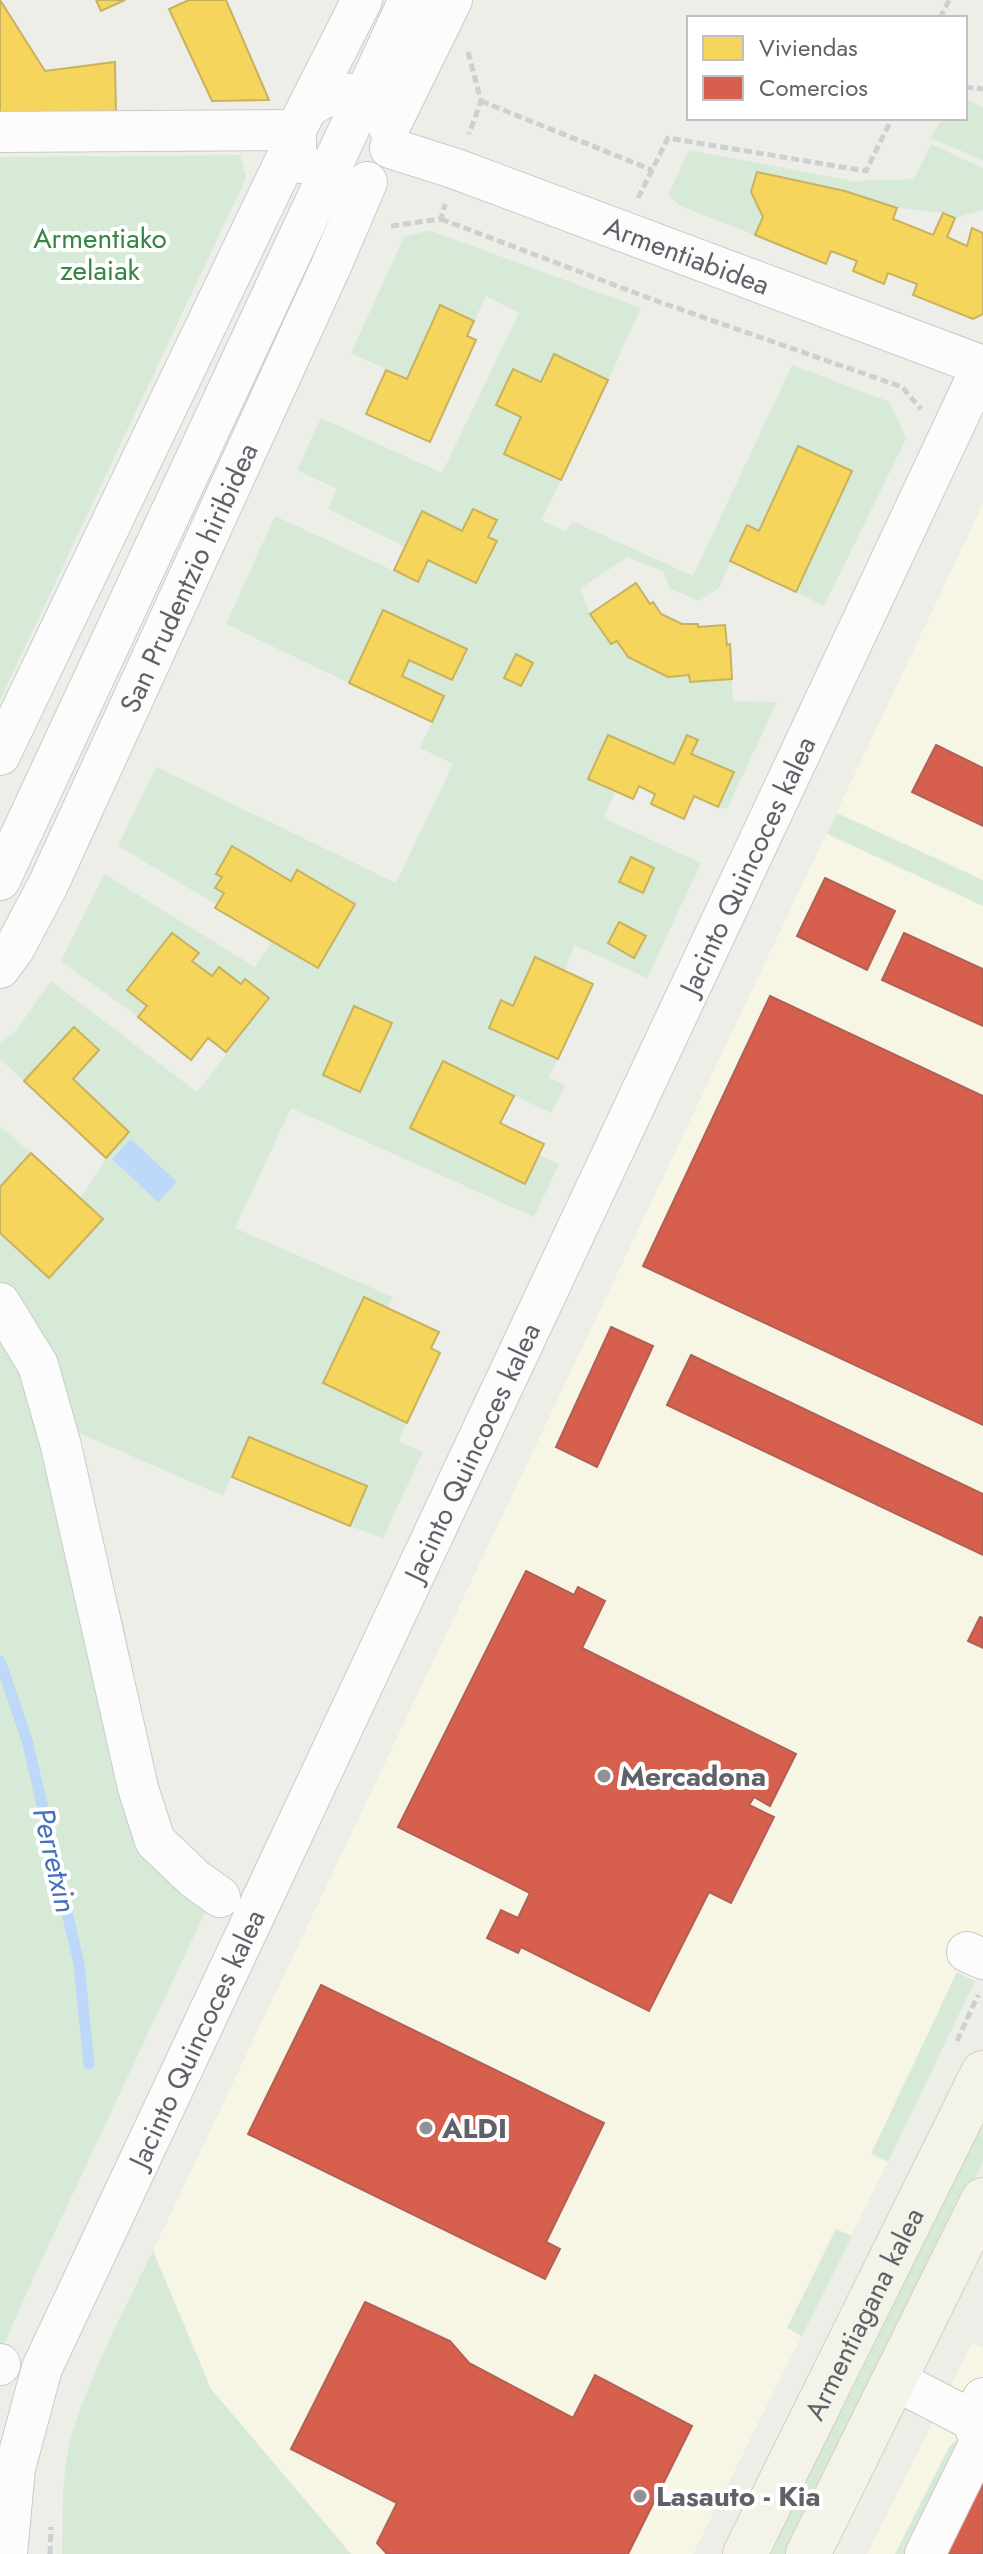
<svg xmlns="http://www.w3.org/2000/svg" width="983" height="2554" font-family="Jost,sans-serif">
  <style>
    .commercial { fill: #f7f5e3 }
    .green { fill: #d7ead7 }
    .water { fill: #bdd8f8 }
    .homes { fill: #f6d55c; stroke: #c8b25f; stroke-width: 2 }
    .shops { fill: #d6604d; stroke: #b26055; stroke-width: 2 }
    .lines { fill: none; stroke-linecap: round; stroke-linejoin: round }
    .stream { stroke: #bdd8f8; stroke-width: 11 }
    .minor-casing { stroke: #cacaca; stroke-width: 42 }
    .major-casing { stroke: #d6d1b7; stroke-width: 46 }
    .path { stroke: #ccd0ce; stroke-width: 5; stroke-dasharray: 8 4; stroke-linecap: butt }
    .minor { stroke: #fcfcfc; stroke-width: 40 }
    .major { stroke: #f3f3e9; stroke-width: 44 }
    .poi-dot { fill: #909294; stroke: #fff; stroke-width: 3 }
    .labels { text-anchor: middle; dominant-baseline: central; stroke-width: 8; stroke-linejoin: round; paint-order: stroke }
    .park-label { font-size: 28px; fill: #368643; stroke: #fff }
    .street-label { font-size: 28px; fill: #5e6167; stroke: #fff }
    .poi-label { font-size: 28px; font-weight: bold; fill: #5e6167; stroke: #fff; text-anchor: start }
    .water-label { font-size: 30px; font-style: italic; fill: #4671bb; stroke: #fff }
  </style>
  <rect width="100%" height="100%" fill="#eeeee9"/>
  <g class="commercial">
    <path d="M 983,504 L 983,1963 L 888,2162 L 693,2554 L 351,2554 L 211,2389 L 153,2251 Z"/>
    <path d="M 972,2343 L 983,2348 L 983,2554 L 867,2554 Z"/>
  </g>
  <g class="green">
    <path d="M 965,98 L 983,108 L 983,160 L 930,138 L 943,118 L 965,118 Z"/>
    <path d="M 931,144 L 983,168 L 983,210 L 955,218 L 943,213 L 897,208 L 845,191 L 757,172 L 751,192 L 763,217 L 755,235 L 680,206 L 668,195 L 689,150 L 853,181 L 914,179 Z"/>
    <path d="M 240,155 L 246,178 L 0,700 L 0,157 Z"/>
    <path d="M 429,230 L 641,308 L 608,380 L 554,355 L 541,382 L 513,369 L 497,405 L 521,417 L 505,454 L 561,480 L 541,520 L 566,531 L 572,521 L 693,576 L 792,365 L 890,402 L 906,439 L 824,606 L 796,592 L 852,472 L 798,446 L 759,531 L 747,526 L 719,588 L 699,601 L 670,589 L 663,571 L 627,557 L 580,589 L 590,614 L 611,644 L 617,641 L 668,676 L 689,675 L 690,682 L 732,679 L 733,701 L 777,702 L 727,809 L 718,807 L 733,772 L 691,754 L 697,740 L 687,735 L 674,764 L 608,735 L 589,779 L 615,791 L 604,818 L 701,863 L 647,978 L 574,945 L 565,971 L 513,1006 L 501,1001 L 489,1027 L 558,1059 L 549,1078 L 566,1085 L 551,1113 L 443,1062 L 410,1127 L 524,1184 L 539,1155 L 559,1164 L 534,1217 L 291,1108 L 235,1228 L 393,1297 L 388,1307 L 364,1297 L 323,1383 L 407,1423 L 398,1441 L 423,1452 L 383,1538 L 350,1526 L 367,1486 L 249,1437 L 223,1496 L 70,1429 L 125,1629 L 158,1818 L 221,1878 L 38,2268 L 0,2353 L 0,1233 L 49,1278 L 103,1219 L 80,1198 L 92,1181 L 106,1158 L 129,1132 L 73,1079 L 74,1028 L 24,1081 L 0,1059 L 0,1044 L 17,1029 L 51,981 L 197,1092 L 269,998 L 246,979 L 241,984 L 219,967 L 212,976 L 192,961 L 198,953 L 172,933 L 127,989 L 147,1006 L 138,1017 L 61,961 L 104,874 L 255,967 L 272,941 L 355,904 L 297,870 L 291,881 L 232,846 L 216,874 L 222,877 L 216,888 L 224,893 L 217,905 L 118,846 L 156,767 L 396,883 L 453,764 L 420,748 L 444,696 L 402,676 L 409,660 L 452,680 L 466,649 L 384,610 L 349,683 L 226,624 L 275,516 L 418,582 L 428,560 L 477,582 L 496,542 L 488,537 L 496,520 L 473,509 L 462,531 L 422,512 L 405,547 L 328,509 L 337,489 L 297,470 L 321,418 L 442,473 L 519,313 L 486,296 L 474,321 L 440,305 L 407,379 L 351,353 L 404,237 Z"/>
    <path d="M 837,813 L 983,880 L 983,906 L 827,834 Z"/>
    <path d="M 0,1126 L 31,1153 L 0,1187 Z"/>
    <path d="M 957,1972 L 975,1981 L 888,2162 L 871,2154 Z"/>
    <path d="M 983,2114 L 983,2162 L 787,2554 L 766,2554 Z"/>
    <path d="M 836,2229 L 852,2236 L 802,2336 L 787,2328 Z"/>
    <path d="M 153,2251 L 211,2389 L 351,2554 L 62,2554 C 63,2515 61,2475 71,2437 C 90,2374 124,2310 153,2251 Z"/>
    <path d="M 956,2441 L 962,2442 L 912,2554 L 895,2554 L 949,2447 Z"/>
  </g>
  <path class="water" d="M 131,1139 L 177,1182 L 158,1202 L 112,1159 Z"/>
  <g class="homes">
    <path d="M 0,0 L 45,71 L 115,62 L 116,116 L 4,118 L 0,111 Z"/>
    <path d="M 96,0 L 125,0 L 101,11 Z"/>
    <path d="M 189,0 L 226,0 L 269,100 L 212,101 L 169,9 Z"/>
    <path d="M 757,172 L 845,191 L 897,208 L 893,219 L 933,235 L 943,213 L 955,218 L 947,237 L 967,246 L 972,228 L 983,233 L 983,314 L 973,319 L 913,295 L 917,284 L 888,273 L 884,284 L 853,271 L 857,261 L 831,251 L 826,264 L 755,235 L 763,217 L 751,192 Z"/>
    <path d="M 440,305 L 474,321 L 467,336 L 476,340 L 430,442 L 366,414 L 386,370 L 407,379 Z"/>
    <path d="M 554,354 L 608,380 L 561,480 L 504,454 L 521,417 L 496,405 L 513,369 L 541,382 Z"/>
    <path d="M 798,446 L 852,471 L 796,592 L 730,561 L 747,525 L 759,531 Z"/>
    <path d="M 473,509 L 497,520 L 488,537 L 497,541 L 476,583 L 428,560 L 418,582 L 394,570 L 422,511 L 462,531 Z"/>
    <path d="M 636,583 L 650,604 L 653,602 L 661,614 L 682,624 L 698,624 L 698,627 L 725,625 L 727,645 L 730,644 L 732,679 L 690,682 L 689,675 L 668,677 L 628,657 L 617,641 L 611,644 L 590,614 Z"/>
    <path d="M 383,610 L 467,649 L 452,680 L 409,660 L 402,676 L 444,696 L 432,722 L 349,683 Z"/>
    <path d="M 516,654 L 533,663 L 521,686 L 504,678 Z"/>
    <path d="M 608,735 L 674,764 L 687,735 L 698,740 L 691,754 L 734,772 L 718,807 L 694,796 L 684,819 L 651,804 L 655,794 L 639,786 L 633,799 L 588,779 Z"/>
    <path d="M 232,846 L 291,881 L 297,870 L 355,904 L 318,968 L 215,908 L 224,893 L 215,888 L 222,877 L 216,874 Z"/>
    <path d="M 631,857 L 654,868 L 643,893 L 619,882 Z"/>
    <path d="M 619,922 L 646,936 L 634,958 L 608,943 Z"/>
    <path d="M 172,933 L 199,953 L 192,961 L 212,976 L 219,967 L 241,984 L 245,979 L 269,998 L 226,1052 L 208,1038 L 191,1060 L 138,1017 L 147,1006 L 127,990 Z"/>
    <path d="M 535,957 L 593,984 L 558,1059 L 489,1028 L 501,1000 L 513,1006 Z"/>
    <path d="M 354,1006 L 392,1023 L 360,1092 L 323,1075 Z"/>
    <path d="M 74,1027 L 99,1050 L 73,1079 L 129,1132 L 106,1158 L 24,1081 Z"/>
    <path d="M 443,1061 L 514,1096 L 500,1123 L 544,1144 L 525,1184 L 410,1128 Z"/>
    <path d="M 31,1153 L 103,1219 L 49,1278 L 0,1233 L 0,1187 Z"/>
    <path d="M 364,1297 L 439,1332 L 431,1348 L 440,1353 L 407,1423 L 323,1383 Z"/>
    <path d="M 249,1437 L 367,1486 L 350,1526 L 232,1477 Z"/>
  </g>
  <g class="shops">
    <path d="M 936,745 L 983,768 L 983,826 L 912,792 Z"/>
    <path d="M 825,878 L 895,911 L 867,970 L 797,936 Z"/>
    <path d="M 904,933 L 983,969 L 983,1026 L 882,980 Z"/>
    <path d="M 770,996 L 983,1096 L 983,1425 L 643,1266 Z"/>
    <path d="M 611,1327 L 653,1346 L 597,1467 L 556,1447 Z"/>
    <path d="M 691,1355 L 983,1494 L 983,1555 L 667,1405 Z"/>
    <path d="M 526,1571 L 574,1595 L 578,1587 L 605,1601 L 582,1648 L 796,1754 L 770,1806 L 754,1797 L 749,1805 L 774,1817 L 731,1903 L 709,1892 L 649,2011 L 521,1947 L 518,1953 L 487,1938 L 501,1910 L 518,1918 L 530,1893 L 398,1827 Z"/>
    <path d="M 980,1617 L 983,1618 L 983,1648 L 968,1641 Z"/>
    <path d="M 321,1985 L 604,2123 L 546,2242 L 560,2249 L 545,2279 L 248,2134 Z"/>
    <path d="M 365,2302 L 450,2341 L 469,2363 L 573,2418 L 595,2375 L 692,2426 L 628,2554 L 387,2554 L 377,2543 L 397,2503 L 291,2449 Z"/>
    <path d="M 983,2476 L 983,2554 L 943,2554 Z"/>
  </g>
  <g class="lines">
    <path class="stream" d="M 0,1661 L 27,1740 L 79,1964 L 89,2064"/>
    <g class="minor-casing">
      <g id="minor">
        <path d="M 311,105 C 318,102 327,95 335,94 C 352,91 373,100 382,114"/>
        <path d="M 389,128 L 452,0"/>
        <path d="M 0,132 L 296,130"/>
        <path id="s1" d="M 390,148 L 456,169 L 983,366"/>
        <path d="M 301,163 L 296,152 L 296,130 L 362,0"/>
        <path d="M 0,755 L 295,140"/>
        <path d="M 0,880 L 409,0"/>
        <path id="s2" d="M 0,968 L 14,949 L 48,885 L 331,266 L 367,182"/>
        <path d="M 0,1303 L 38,1365 L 61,1446 L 138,1788 L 155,1841 L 195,1879 L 220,1897"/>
        <path d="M 967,1952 L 983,1959"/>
        <path d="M 0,2364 L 0,2365"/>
        <path d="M 895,2380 L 972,2420 L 983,2398"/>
        <path id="s3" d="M 7,2554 L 15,2468 L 42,2368 L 982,366"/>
        <path d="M 925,2554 L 980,2442 L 972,2420"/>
      </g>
    </g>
    <g class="major-casing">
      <g id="major">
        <path id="s4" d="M 745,2554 L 983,2073"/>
        <path d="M 808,2554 L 983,2200"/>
      </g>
    </g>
    <g class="path">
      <path d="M 940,18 L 949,0"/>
      <path d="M 468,52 L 481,101 L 469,134"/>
      <path d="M 965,87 L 983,89"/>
      <path d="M 481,101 L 652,170"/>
      <path d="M 638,198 L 668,138 L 866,171 L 892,118"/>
      <path d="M 441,219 L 654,300 L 902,387 L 921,409"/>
      <path d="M 391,226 L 441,219 L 445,204"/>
      <path d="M 957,2041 L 978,1995"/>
      <path d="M 50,2554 L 51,2527"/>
    </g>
    <use href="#minor" class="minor"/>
    <use href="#major" class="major"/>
  </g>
  <g class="poi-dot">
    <circle cx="604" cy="1776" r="8"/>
    <circle cx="426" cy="2128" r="8"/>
    <circle cx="640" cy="2496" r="8"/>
  </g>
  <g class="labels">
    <g class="park-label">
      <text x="100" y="238">Armentiako<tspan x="100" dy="32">zelaiak</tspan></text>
    </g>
    <g class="street-label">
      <text stroke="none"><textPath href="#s1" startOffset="316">Armentiabidea</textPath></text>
      <text stroke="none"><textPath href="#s2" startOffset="434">San Prudentzio hiribidea</textPath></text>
      <text stroke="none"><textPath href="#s3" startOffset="1850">Jacinto Quincoces kalea</textPath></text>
      <text stroke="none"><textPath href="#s3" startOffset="1202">Jacinto Quincoces kalea</textPath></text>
      <text stroke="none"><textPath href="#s3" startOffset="554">Jacinto Quincoces kalea</textPath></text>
      <text stroke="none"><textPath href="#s4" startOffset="268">Armentiagana kalea</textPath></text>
    </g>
    <g class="poi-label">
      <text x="620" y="1776">Mercadona</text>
      <text x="442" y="2128">ALDI</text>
      <text x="656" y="2496">Lasauto - Kia</text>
    </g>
    <g class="water-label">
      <text transform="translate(55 1860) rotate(77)">Perretxin</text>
    </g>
  </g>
  <rect x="687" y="16" width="280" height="104" fill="#ffffff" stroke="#bfc0c2" stroke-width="2"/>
  <rect x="703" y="36" width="40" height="24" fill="#f6d55c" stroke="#bfc0c2" stroke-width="2"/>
  <text x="759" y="56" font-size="24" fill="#5e6167">Viviendas</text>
  <rect x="703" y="76" width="40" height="24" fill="#d6604d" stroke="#bfc0c2" stroke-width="2"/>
  <text x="759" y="96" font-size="24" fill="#5e6167">Comercios</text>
</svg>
